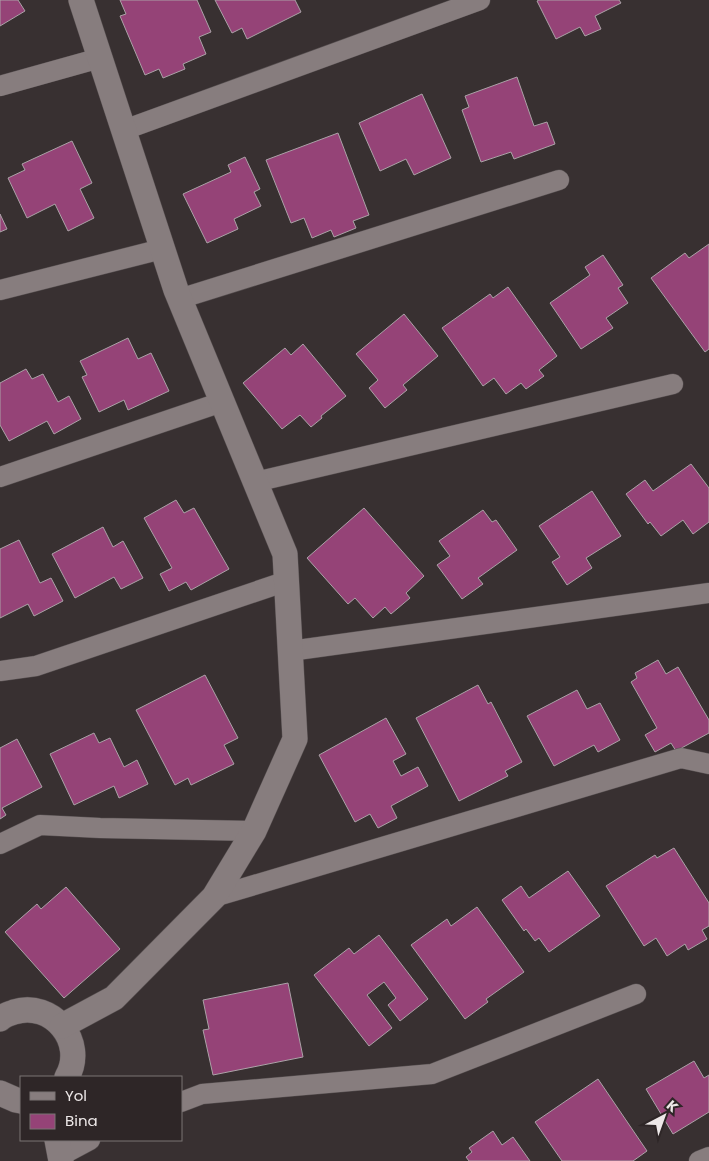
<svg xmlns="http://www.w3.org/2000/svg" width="709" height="1161" font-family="Poppins,sans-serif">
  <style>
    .building { fill: #954377; stroke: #aba2a7 }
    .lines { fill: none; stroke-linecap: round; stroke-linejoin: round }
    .minor-casing { stroke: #554e4f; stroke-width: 21 }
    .tertiary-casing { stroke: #554e4f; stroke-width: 26 }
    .minor { stroke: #877d7e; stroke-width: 20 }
    .tertiary { stroke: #877d7e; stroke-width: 25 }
  </style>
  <rect width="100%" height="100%" fill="#383031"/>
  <g class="building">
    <path d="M 0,0 L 18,0 L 25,11 L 0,26 Z"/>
    <path d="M 120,0 L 197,0 L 211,32 L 199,37 L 206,54 L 183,64 L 185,69 L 163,78 L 159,69 L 145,75 L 120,16 L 126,14 Z"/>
    <path d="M 215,0 L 295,0 L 301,12 L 247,39 L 242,28 L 232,33 Z"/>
    <path d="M 539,0 L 619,0 L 621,3 L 595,16 L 601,29 L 585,36 L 580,27 L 556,39 L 537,1 Z"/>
    <path d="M 517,77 L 534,126 L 547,122 L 555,144 L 514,159 L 511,152 L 481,162 L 462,110 L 469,107 L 465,96 Z"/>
    <path d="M 422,94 L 451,158 L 414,175 L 406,159 L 380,171 L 359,123 Z"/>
    <path d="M 338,133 L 369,215 L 353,221 L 356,228 L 334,237 L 331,230 L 312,238 L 304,218 L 291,223 L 266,160 Z"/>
    <path d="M 72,141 L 92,183 L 80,189 L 94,218 L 68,231 L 55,204 L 27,218 L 8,178 L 25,170 L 22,164 Z"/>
    <path d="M 245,157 L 260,189 L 254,192 L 261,206 L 234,219 L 238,229 L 207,243 L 183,194 L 231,172 L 228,165 Z"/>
    <path d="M 0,214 L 7,229 L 0,232 Z"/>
    <path d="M 709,244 L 709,349 L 705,352 L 651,278 L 685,253 L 689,258 Z"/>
    <path d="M 603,255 L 623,285 L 618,288 L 628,303 L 606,318 L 613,328 L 581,349 L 550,303 L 590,275 L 585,267 Z"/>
    <path d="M 508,287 L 557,356 L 539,370 L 544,376 L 526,389 L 521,383 L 506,394 L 494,378 L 483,386 L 442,328 L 490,294 L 493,298 Z"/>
    <path d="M 404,314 L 438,356 L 403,385 L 407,390 L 385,408 L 369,388 L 378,380 L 356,354 Z"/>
    <path d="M 128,338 L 138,359 L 151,353 L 169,391 L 128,410 L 124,400 L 99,412 L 82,377 L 87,375 L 80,361 Z"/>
    <path d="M 303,344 L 346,396 L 321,416 L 322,418 L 311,427 L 300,415 L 282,429 L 243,383 L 285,348 L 291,355 Z"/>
    <path d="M 26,369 L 32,379 L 43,374 L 58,402 L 69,396 L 81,419 L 54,434 L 47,421 L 9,441 L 0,425 L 0,383 Z"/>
    <path d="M 691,464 L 709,488 L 709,522 L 693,534 L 683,520 L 661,536 L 650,522 L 648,524 L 626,494 L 645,480 L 653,491 Z"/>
    <path d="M 592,491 L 621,536 L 586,558 L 592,568 L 567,585 L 552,562 L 560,557 L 539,526 Z"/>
    <path d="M 176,500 L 184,513 L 194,508 L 229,569 L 191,590 L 186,582 L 169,591 L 160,574 L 172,568 L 144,518 Z"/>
    <path d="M 364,508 L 424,576 L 406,593 L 410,598 L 391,614 L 385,607 L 373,618 L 355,598 L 348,604 L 307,558 Z"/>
    <path d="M 483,510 L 492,522 L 496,520 L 517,550 L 478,578 L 483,584 L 462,599 L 437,565 L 450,556 L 439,541 Z"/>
    <path d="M 103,527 L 113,547 L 123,541 L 143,578 L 121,589 L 114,577 L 75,598 L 52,554 Z"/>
    <path d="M 19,540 L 40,583 L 51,578 L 63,601 L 34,616 L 28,604 L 0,618 L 0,549 Z"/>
    <path d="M 658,660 L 666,674 L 678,667 L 709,720 L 709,733 L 676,751 L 671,743 L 655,752 L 645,735 L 657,728 L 631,682 L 637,678 L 635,673 Z"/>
    <path d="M 205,675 L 238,738 L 224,745 L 234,764 L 191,785 L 188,778 L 175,785 L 136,710 Z"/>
    <path d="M 478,685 L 488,704 L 491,702 L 522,762 L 505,771 L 508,776 L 459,801 L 416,718 Z"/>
    <path d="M 577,690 L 587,709 L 600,703 L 620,740 L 598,752 L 594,745 L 554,766 L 527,716 Z"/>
    <path d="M 386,718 L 406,754 L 393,761 L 401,776 L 418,767 L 428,786 L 391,806 L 397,818 L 378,828 L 370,814 L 355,822 L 319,755 Z"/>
    <path d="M 94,733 L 99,743 L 110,738 L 124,767 L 137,760 L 148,784 L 119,798 L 114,786 L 74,805 L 50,754 Z"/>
    <path d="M 17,739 L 42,787 L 2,808 L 6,815 L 0,819 L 0,748 Z"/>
    <path d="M 674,848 L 709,903 L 709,926 L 702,930 L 707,939 L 688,950 L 685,944 L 667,956 L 656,938 L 644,946 L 606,886 L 655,855 L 657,858 Z"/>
    <path d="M 568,871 L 600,916 L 549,952 L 539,938 L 535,941 L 526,929 L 524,931 L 502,900 L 521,886 L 529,898 Z"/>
    <path d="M 66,887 L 120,949 L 64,998 L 5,932 L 37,904 L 41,909 Z"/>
    <path d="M 477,907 L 524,972 L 486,999 L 488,1002 L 465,1019 L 411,945 L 447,919 L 451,926 Z"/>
    <path d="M 379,935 L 428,999 L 400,1021 L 388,1005 L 396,998 L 384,982 L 367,995 L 392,1028 L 369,1046 L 314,975 L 349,948 L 354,954 Z"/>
    <path d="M 288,983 L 303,1057 L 213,1075 L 203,1030 L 209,1029 L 203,1000 Z"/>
    <path d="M 694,1061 L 704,1078 L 709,1075 L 709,1112 L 673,1134 L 646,1089 Z"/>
    <path d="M 598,1079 L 647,1151 L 633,1161 L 562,1161 L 535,1122 Z"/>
    <path d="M 493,1131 L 502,1145 L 513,1137 L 530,1161 L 469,1161 L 466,1157 L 472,1152 L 469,1148 Z"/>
  </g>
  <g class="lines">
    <g class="minor-casing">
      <g id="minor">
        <path d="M 0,86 L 100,58"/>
        <path d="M 124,130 L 480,0"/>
        <path d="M 0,290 L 162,249"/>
        <path d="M 179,299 L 559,180"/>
        <path d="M 0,477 L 222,402"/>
        <path d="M 255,482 L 673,384"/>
        <path d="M 290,651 L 709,593"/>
        <path d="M 0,671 L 36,666 L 287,581"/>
        <path d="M 0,844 L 40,825 L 100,828 L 254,831"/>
        <path d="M 214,897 L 681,758 L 709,764"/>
        <path d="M 181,1102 L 202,1094 L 432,1074 L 636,994"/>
        <path d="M 60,1156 L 90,1140"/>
        <path d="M 699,1161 L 709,1157"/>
      </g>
    </g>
    <g class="tertiary-casing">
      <g id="tertiary">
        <path d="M 0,1019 C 4,1015 9,1014 14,1012 C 52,1000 87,1042 67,1077"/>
        <path d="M 62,1026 L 114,998 L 214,897 L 254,831 L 295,739 L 285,554 L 176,290 L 81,0"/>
        <path d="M 0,1093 L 16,1100 L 21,1101"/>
        <path d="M 57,1140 L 61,1161"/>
      </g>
    </g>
    <use href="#minor" class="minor"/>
    <use href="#tertiary" class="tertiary"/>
  </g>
  <rect x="20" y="1076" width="162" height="65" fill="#2e2627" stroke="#7a7474"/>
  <rect x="30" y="1092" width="25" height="8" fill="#877d7e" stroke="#7a7474"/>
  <text x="65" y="1101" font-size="15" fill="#ede8e8">Yol</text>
  <rect x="30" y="1114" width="25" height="15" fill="#954377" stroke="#7a7474"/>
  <text x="65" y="1126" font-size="15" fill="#ede8e8">Bina</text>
  <g transform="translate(664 1116) rotate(41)" stroke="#2e2627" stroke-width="4" paint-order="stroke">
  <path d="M0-4L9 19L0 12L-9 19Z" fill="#ede8e8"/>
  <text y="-8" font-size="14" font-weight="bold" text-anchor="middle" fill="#ede8e8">K</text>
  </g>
</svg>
